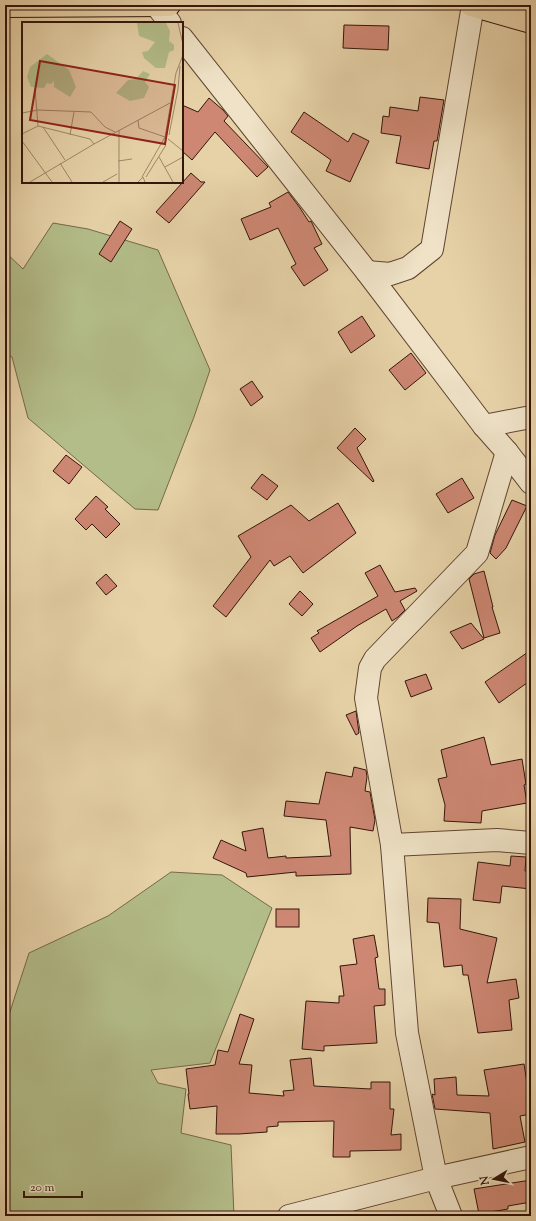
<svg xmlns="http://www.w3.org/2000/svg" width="536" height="1221" font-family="'Sorts Mill Goudy',serif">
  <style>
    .green { fill: #b3bd89; stroke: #74694a }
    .building { fill: #cd8773; stroke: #34150a }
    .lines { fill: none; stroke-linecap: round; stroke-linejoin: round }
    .street-casing { stroke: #614432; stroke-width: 24 }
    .highway-casing { stroke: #34150a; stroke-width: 24 }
    .street { stroke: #efe2c6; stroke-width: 22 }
    .highway { stroke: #e7d2a8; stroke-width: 22 }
    .inset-road { fill: none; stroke: #9f8669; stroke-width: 1 }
    .view { fill: #8f2418; fill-opacity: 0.15; stroke: #8f2418; stroke-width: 2 }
    .inset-edge { fill: none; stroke: #34150a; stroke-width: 2 }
  </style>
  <rect width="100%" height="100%" fill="#e7d2a8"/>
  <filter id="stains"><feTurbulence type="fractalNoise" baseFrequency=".005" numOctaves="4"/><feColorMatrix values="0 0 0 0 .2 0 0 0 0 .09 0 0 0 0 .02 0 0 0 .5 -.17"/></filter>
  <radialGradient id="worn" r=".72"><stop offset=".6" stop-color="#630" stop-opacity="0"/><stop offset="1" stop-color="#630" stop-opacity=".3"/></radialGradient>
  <g class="green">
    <path d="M 53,223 L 88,229 L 158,250 L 210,370 L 194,417 L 158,510 L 135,509 L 28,418 L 12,357 L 5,354 L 5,252 L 23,269 Z"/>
    <path d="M 171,872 L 222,875 L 272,908 L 210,1063 L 151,1070 L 158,1083 L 186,1089 L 181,1133 L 231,1145 L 234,1216 L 5,1216 L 5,1027 L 29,953 L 108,916 Z"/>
  </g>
  <g class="building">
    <path d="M 344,25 L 389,26 L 388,50 L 343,48 Z"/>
    <path d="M 420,97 L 444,100 L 437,141 L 434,141 L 429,169 L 396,163 L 401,136 L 381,133 L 383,116 L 389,117 L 390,107 L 418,111 Z"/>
    <path d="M 209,98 L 223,110 L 228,116 L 224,121 L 268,167 L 257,177 L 215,132 L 192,160 L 182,151 L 182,105 L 198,112 Z"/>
    <path d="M 304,112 L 348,142 L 353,133 L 369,141 L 350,182 L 326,171 L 331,160 L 291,132 Z"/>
    <path d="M 191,173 L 201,182 L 205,182 L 169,223 L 156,212 Z"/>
    <path d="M 288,192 L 300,208 L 309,222 L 311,221 L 322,244 L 314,248 L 328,270 L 304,286 L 291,267 L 296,264 L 278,228 L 250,240 L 241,219 L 271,207 L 269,203 Z"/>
    <path d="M 120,221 L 132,229 L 111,262 L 99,254 Z"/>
    <path d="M 362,316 L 375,336 L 351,353 L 338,332 Z"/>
    <path d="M 411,353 L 426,373 L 405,390 L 389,370 Z"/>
    <path d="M 252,381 L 263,397 L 251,406 L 240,389 Z"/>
    <path d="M 355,428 L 366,439 L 357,448 L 374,481 L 373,482 L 337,448 Z"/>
    <path d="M 66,455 L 82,467 L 69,484 L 53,471 Z"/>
    <path d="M 262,474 L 278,486 L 267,500 L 251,488 Z"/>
    <path d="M 462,478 L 474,498 L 448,513 L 436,494 Z"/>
    <path d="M 96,496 L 108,507 L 105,509 L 120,524 L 106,538 L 92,524 L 86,530 L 75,519 Z"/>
    <path d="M 512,500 L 527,506 L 506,548 L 496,559 L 490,553 L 495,535 Z"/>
    <path d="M 338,503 L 356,533 L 303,573 L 290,556 L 274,566 L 270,560 L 226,617 L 213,606 L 251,557 L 238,536 L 291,505 L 309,521 Z"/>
    <path d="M 380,565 L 395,592 L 415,588 L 417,591 L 400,601 L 405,610 L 398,617 L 392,621 L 386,609 L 357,626 L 320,652 L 311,638 L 319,633 L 317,631 L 378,596 L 365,573 Z"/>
    <path d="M 484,571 L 493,607 L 492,607 L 500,633 L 484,638 L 469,579 L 474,574 Z"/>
    <path d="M 106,574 L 117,586 L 106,595 L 96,583 Z"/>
    <path d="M 300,591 L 313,604 L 302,616 L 289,604 Z"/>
    <path d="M 471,623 L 484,639 L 462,649 L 450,632 Z"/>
    <path d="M 531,650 L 531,680 L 499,703 L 485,682 Z"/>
    <path d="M 426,674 L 432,689 L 411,697 L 405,681 Z"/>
    <path d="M 356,711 L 359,733 L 356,735 L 346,715 Z"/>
    <path d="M 484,737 L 491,765 L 522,759 L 526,784 L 524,785 L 527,803 L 482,811 L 481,823 L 444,821 L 445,805 L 438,779 L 447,777 L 441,750 Z"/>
    <path d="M 354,767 L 366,770 L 367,777 L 365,791 L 370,792 L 375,820 L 373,831 L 350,827 L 351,874 L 296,876 L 296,872 L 247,877 L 246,873 L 213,858 L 221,840 L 246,851 L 242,832 L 263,828 L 268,858 L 286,856 L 286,858 L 331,856 L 326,820 L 284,816 L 286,801 L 319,804 L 326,772 L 352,777 Z"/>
    <path d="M 511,856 L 526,857 L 525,871 L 531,872 L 531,889 L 502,886 L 500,903 L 473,900 L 478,862 L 510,866 Z"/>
    <path d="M 428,898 L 461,899 L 460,929 L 497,938 L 487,983 L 516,979 L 519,998 L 509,1000 L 512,1030 L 478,1033 L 468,975 L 463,975 L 462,965 L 444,967 L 439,923 L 427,922 Z"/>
    <rect x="276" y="909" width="23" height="18"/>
    <path d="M 374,935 L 378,957 L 375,958 L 379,989 L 385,989 L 385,1005 L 374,1006 L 377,1043 L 324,1046 L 324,1051 L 302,1049 L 306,1001 L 339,1003 L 339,996 L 344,996 L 340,966 L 357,964 L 353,939 Z"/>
    <path d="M 240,1014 L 254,1019 L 239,1064 L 252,1065 L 249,1093 L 284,1096 L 283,1091 L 294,1090 L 290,1060 L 311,1058 L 314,1086 L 371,1089 L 371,1082 L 390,1082 L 390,1109 L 394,1109 L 391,1135 L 401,1134 L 401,1150 L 350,1151 L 350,1157 L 333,1157 L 334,1121 L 278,1122 L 278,1126 L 267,1127 L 267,1132 L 239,1134 L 216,1134 L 217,1106 L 190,1109 L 188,1094 L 189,1094 L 186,1069 L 215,1065 L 218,1050 L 228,1052 Z"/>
    <path d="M 524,1064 L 531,1109 L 531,1114 L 520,1116 L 525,1142 L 493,1149 L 490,1113 L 435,1109 L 432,1094 L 435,1095 L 434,1079 L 456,1077 L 457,1095 L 489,1096 L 484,1070 Z"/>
    <path d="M 531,1180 L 531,1202 L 508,1206 L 508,1209 L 479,1214 L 474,1189 Z"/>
  </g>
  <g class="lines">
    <g class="street-casing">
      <g id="street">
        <path d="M 156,5 L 170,23"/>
        <path d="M 182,38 L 367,272 L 484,426 L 507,452 L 531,483"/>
        <path d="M 367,272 L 390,274 L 408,268 L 432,249 L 473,5"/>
        <path d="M 484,426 L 531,417"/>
        <path d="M 392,845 L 497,840 L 531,843"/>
        <path d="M 289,1216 L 436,1178 L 531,1157"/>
        <path d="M 451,1216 L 436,1178 L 407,1033 L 392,845 L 366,698 L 370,668 L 375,659 L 477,553 L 507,452"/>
      </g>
    </g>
    <g class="highway-casing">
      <g id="highway">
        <path d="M 471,5 L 531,22"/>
        <path d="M 5,6 L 169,5"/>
      </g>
    </g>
    <use href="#street" class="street"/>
    <use href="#highway" class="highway"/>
  </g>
  <g transform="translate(22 22)">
    <rect width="161" height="161" fill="#e7d2a8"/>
    <path d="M 115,1 L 144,1 L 148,9 L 147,19 L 152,23 L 152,28 L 147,30 L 143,46 L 134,46 L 122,36 L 120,30 L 126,29 L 133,20 L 117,14 ZM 25,32 L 47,48 L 54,65 L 48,75 L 32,65 L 32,59 L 29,62 L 25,61 L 22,66 L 9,65 L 5,55 L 8,45 ZM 121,49 L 128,52 L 123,60 L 127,65 L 122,76 L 108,79 L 94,71 L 106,58 L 114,57 Z" fill="#b3bd89"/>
    <path class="inset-road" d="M 156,1 L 161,22M 13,66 L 16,104 L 68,117 L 72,122M 0,91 L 16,88 L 69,90 L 83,105 L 93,110M 116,98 L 117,106 L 143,115M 21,105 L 43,138M 97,108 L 97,160M 0,112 L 16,104M 48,113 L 52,90M 147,113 L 156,67 L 158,44M 146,117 L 161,129M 0,119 L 30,160M 137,135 L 151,160M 96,139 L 110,137M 38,141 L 50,160M 143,145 L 161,135M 120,155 L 143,115 L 154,51 L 161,33M 124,155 L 144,123M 8,160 L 72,122 L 148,81M 81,160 L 95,152M 116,160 L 121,155 L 123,160"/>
    <path class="view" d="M 18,39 L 153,63 L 143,122 L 8,98 Z"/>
    <rect width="161" height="161" class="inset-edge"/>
  </g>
  <rect width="536" height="1221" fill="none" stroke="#e7d2a8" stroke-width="20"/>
  <rect x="6" y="6" width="524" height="1209" fill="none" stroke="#34150a" stroke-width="2"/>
  <rect x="10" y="10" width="516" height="1201" fill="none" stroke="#34150a"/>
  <g transform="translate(494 1179) rotate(260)" stroke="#efe2c6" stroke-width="3" paint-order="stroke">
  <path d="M0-3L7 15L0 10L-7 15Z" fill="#34150a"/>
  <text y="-6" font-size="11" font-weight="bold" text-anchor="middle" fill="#34150a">N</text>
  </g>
  <path d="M24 1191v6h58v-6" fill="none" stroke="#34150a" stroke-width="2"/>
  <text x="30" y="1191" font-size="12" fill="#34150a" stroke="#efe2c6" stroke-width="3" paint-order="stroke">20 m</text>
  <rect width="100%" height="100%" filter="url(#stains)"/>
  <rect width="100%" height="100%" fill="url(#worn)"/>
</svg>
